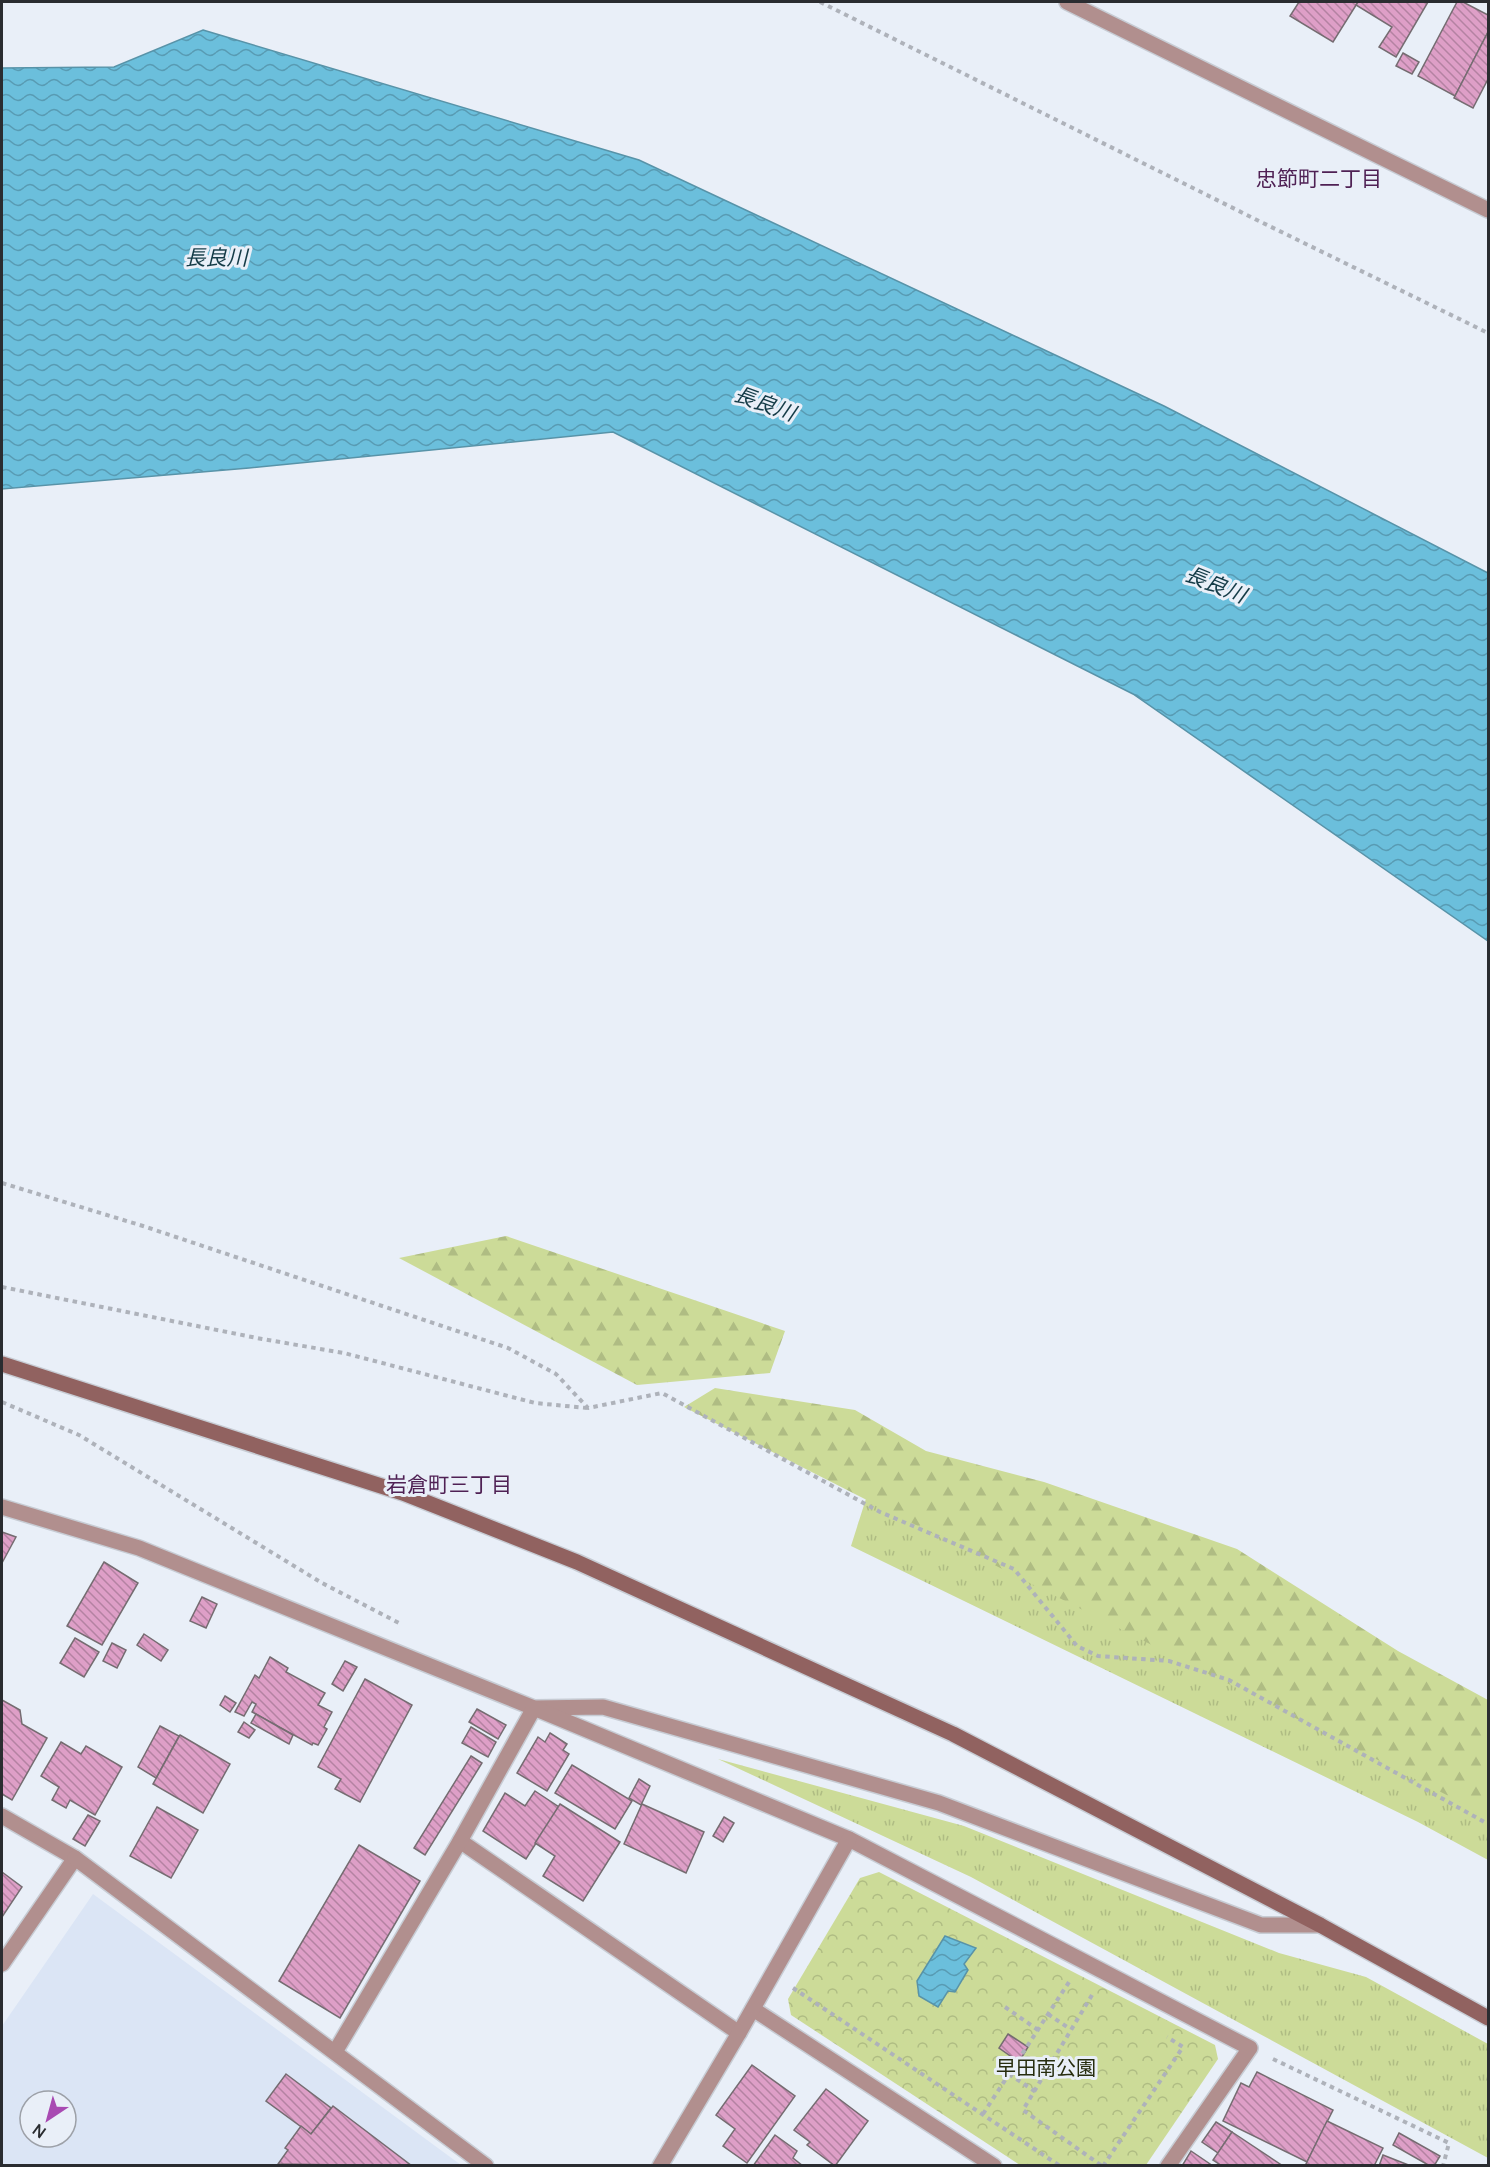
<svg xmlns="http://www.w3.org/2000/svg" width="1490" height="2167" font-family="Manrope,'Noto Sans JP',sans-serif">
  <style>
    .built { fill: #dbe5f5; fill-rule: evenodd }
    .grass { fill: url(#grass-tufts) }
    .forest { fill: url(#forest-firs) }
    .park { fill: url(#park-crowns) }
    .water { fill: url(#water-waves); stroke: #5893a8; stroke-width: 1.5 }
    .building { fill: url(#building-back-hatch); stroke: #756c71; stroke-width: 1.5 }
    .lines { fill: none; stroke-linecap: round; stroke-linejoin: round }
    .lane-casing { stroke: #c7ccd4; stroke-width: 18 }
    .street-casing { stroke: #c7ccd4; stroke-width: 18 }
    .secondary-casing { stroke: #c7ccd4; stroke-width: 18 }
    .path { stroke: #aeb2ba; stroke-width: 4; stroke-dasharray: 4.5 4.5; stroke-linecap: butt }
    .lane { stroke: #b18f8e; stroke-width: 15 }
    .street { stroke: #b18f8e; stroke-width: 15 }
    .secondary { stroke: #916260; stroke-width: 15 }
    .labels { text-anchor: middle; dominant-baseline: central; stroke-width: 6; stroke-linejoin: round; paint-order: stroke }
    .park-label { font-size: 20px; fill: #272d0f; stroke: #e9eff8 }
    .neighbourhood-label { font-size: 21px; fill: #4f2154; stroke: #e9eff8 }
    .water-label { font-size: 21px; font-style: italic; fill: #143b47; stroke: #e9eff8 }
  </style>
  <defs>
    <pattern id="grass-tufts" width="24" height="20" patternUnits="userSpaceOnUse" patternTransform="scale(1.5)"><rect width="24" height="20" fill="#ccdb98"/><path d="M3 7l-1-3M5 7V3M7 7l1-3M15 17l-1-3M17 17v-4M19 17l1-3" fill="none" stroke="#afbc83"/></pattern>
    <pattern id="forest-firs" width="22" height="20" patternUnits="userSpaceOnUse" patternTransform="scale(1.5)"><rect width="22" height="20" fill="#ccdb98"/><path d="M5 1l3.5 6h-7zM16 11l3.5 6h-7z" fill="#afbc83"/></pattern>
    <pattern id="park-crowns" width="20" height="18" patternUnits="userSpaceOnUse" patternTransform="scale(1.5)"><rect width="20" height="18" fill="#ccdb98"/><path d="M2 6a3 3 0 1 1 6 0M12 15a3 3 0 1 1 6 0" fill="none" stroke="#afbc83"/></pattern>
    <pattern id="water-waves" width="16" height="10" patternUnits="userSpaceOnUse" patternTransform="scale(1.5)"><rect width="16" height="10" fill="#6bbfdc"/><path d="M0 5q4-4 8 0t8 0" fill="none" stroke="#589bb3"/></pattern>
    <pattern id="building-back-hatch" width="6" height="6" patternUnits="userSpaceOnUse" patternTransform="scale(1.5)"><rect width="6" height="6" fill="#de9fc7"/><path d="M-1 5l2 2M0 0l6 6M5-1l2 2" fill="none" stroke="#b482a2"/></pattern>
  </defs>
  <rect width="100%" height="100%" fill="#e9eff8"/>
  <path class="built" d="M 93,1894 L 461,2165 L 2,2166 L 2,2026 ZM 30,2101 L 66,2101 L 66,2137 L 30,2137 Z"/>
  <g class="grass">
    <path d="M 877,1464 L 1488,1780 L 1488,1860 L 1418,1822 L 851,1546 Z"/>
    <path d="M 718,1759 L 964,1826 L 1279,1953 L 1366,1977 L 1488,2044 L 1488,2158 L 971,1877 Z"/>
  </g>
  <g class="forest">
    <path d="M 506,1236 L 785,1331 L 770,1373 L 637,1385 L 399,1258 Z"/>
    <path d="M 715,1388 L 855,1410 L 926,1451 L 1044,1482 L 1237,1549 L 1398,1651 L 1488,1700 L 1488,1816 L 684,1407 Z"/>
  </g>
  <path class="park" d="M 879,1872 L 1215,2045 L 1218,2059 L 1146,2165 L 1020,2165 L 791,2015 L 788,1999 L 860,1878 Z"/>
  <g class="water">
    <path d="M 203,30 L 639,160 L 1164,406 L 1488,573 L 1488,941 L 1133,694 L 613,432 L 249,468 L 2,489 L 2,68 L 114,67 Z"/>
    <path d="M 945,1936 L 976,1948 L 964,1964 L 968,1970 L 955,1992 L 948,1991 L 938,2007 L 919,1996 L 917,1981 Z"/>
  </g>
  <g class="building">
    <path d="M 1299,2 L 1358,2 L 1333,42 L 1290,16 Z"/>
    <path d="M 1358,2 L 1428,2 L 1396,57 L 1379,47 L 1392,27 L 1356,5 Z"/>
    <path d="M 1457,2 L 1463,2 L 1488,15 L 1488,32 L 1455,96 L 1418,76 Z"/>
    <path d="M 1488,32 L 1488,79 L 1473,108 L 1454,98 Z"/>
    <path d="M 1403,53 L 1419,62 L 1412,74 L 1396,66 Z"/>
    <path d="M 2,1532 L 16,1537 L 2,1563 Z"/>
    <path d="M 104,1562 L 138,1583 L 102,1645 L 67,1626 Z"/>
    <path d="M 202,1597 L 217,1604 L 206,1628 L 190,1621 Z"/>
    <path d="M 144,1634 L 168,1650 L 161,1661 L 137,1645 Z"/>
    <path d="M 75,1638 L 99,1652 L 84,1677 L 60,1663 Z"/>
    <path d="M 112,1643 L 126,1650 L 117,1668 L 103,1661 Z"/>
    <path d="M 270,1657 L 288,1668 L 286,1672 L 325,1693 L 318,1705 L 332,1712 L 324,1727 L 327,1729 L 318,1745 L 313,1743 L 312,1745 L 252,1712 L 256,1704 L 252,1702 L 244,1716 L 235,1712 L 255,1675 L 259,1678 Z"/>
    <path d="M 345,1661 L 357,1667 L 343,1691 L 332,1684 Z"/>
    <path d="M 365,1679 L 412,1705 L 360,1802 L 335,1789 L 341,1779 L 318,1767 Z"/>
    <path d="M 225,1696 L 236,1703 L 230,1712 L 220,1705 Z"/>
    <path d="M 2,1700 L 20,1710 L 22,1724 L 47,1738 L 12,1800 L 2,1794 Z"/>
    <path d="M 477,1709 L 506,1725 L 498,1739 L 469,1722 Z"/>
    <path d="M 256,1714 L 293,1735 L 289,1744 L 251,1723 Z"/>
    <path d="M 244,1722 L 255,1730 L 249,1738 L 238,1732 Z"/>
    <path d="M 160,1726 L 179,1736 L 156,1778 L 138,1767 Z"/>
    <path d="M 471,1727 L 496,1742 L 488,1757 L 462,1743 Z"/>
    <path d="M 550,1733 L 567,1744 L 563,1750 L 569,1754 L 547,1791 L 517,1773 L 538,1737 L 545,1742 Z"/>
    <path d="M 180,1735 L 230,1764 L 203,1813 L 153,1784 Z"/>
    <path d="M 61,1742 L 81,1754 L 86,1746 L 122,1767 L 95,1815 L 70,1800 L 66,1808 L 52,1800 L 59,1787 L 41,1776 Z"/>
    <path d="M 471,1756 L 482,1763 L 425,1855 L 414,1848 Z"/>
    <path d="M 572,1765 L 632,1801 L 615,1829 L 555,1793 Z"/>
    <path d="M 639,1779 L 650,1786 L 641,1805 L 629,1798 Z"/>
    <path d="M 535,1791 L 559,1807 L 526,1859 L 483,1831 L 505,1793 L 525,1806 Z"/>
    <path d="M 560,1804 L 620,1842 L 583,1901 L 543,1876 L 555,1856 L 535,1843 Z"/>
    <path d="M 642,1804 L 704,1832 L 686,1873 L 624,1844 Z"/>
    <path d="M 157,1807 L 198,1830 L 171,1878 L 130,1856 Z"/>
    <path d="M 88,1815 L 100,1821 L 85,1846 L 73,1839 Z"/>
    <path d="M 724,1817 L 734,1823 L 723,1842 L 713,1836 Z"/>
    <path d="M 359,1845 L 420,1881 L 340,2018 L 279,1981 Z"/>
    <path d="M 2,1872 L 22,1887 L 2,1917 Z"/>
    <path d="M 1008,2034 L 1028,2047 L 1019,2062 L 999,2048 Z"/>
    <path d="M 752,2065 L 795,2096 L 747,2163 L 723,2146 L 735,2129 L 716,2115 Z"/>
    <path d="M 1257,2072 L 1333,2110 L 1307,2162 L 1223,2121 L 1241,2083 L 1249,2087 Z"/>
    <path d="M 286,2074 L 331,2108 L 311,2134 L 266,2101 Z"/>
    <path d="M 826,2089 L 868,2121 L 835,2166 L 807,2145 L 810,2142 L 794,2130 Z"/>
    <path d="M 333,2106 L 412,2166 L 278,2164 L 288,2150 L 285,2148 L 301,2126 L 311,2134 Z"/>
    <path d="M 1327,2121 L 1383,2148 L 1374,2166 L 1310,2166 L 1306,2164 Z"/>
    <path d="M 1216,2122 L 1232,2132 L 1218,2153 L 1202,2142 Z"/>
    <path d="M 1232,2132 L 1283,2166 L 1222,2166 L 1213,2160 Z"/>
    <path d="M 1399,2133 L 1440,2156 L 1434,2166 L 1430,2166 L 1393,2145 Z"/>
    <path d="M 775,2135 L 797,2151 L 793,2158 L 803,2166 L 753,2166 Z"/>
    <path d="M 1191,2151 L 1213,2166 L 1182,2166 Z"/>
    <path d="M 1383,2155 L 1411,2166 L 1379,2166 Z"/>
  </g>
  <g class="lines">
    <g class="lane-casing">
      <path id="lane" d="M 460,1841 L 739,2033"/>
    </g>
    <g class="street-casing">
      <g id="street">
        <path d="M 1067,2 L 1488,210"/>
        <path d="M 2,1507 L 139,1548 L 534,1708 L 603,1707 L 939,1803 L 1261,1925 L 1320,1925"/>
        <path d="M 2,1816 L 75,1858 L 2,1964"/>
        <path d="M 75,1858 L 486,2166"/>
        <path d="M 753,2009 L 994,2166"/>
        <path d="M 335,2052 L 460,1841 L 534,1708 L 849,1839 L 1250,2048 L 1168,2166"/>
        <path d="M 660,2166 L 739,2033 L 849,1839"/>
      </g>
    </g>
    <g class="secondary-casing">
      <path id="secondary" d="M 2,1364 L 403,1493 L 577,1562 L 953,1734 L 1320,1925 L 1488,2018"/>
    </g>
    <g class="path">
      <path d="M 820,2 L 1259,221 L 1488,333"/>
      <path d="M 2,1183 L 143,1226 L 508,1348 L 556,1374 L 588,1408 L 662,1393 L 880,1512 L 1014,1569 L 1077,1646 L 1098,1656 L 1169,1661 L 1229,1680 L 1488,1824"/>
      <path d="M 2,1287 L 262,1339 L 344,1353 L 535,1403 L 587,1408"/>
      <path d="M 2,1402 L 79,1435 L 322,1583 L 399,1623"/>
      <path d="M 793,1988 L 1060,2166"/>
      <path d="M 1092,1995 L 1023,2110 L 1102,2166"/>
      <path d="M 1005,2007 L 1038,2030"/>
      <path d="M 1048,2014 L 1070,2029"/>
      <path d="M 1273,2059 L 1449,2143 L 1443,2166"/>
      <path d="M 1009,2074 L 1036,2092"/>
      <path d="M 983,2114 L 1069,1982"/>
      <path d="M 1103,2166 L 1183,2047 L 1167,2037"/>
    </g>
    <use href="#lane" class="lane"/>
    <use href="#street" class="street"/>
    <use href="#secondary" class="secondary"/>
  </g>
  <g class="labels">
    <g class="park-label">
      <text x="1046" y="2067">早田南公園</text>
    </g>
    <g class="neighbourhood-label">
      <text x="1319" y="178">忠節町二丁目</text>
      <text x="449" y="1484">岩倉町三丁目</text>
    </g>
    <g class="water-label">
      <text x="216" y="257">長良川</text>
      <text transform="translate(765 403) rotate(20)">長良川</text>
      <text transform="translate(1216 584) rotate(22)">長良川</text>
    </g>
  </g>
  <rect width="1490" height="2167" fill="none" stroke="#2a2c30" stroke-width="6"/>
  <g transform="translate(48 2119) rotate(216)"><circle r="28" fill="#e9eff8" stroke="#9da1a8" stroke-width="1.5"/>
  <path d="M0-4.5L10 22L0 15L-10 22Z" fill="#a84ab2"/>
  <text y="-9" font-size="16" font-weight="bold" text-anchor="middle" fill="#2a2c30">N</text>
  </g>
</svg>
